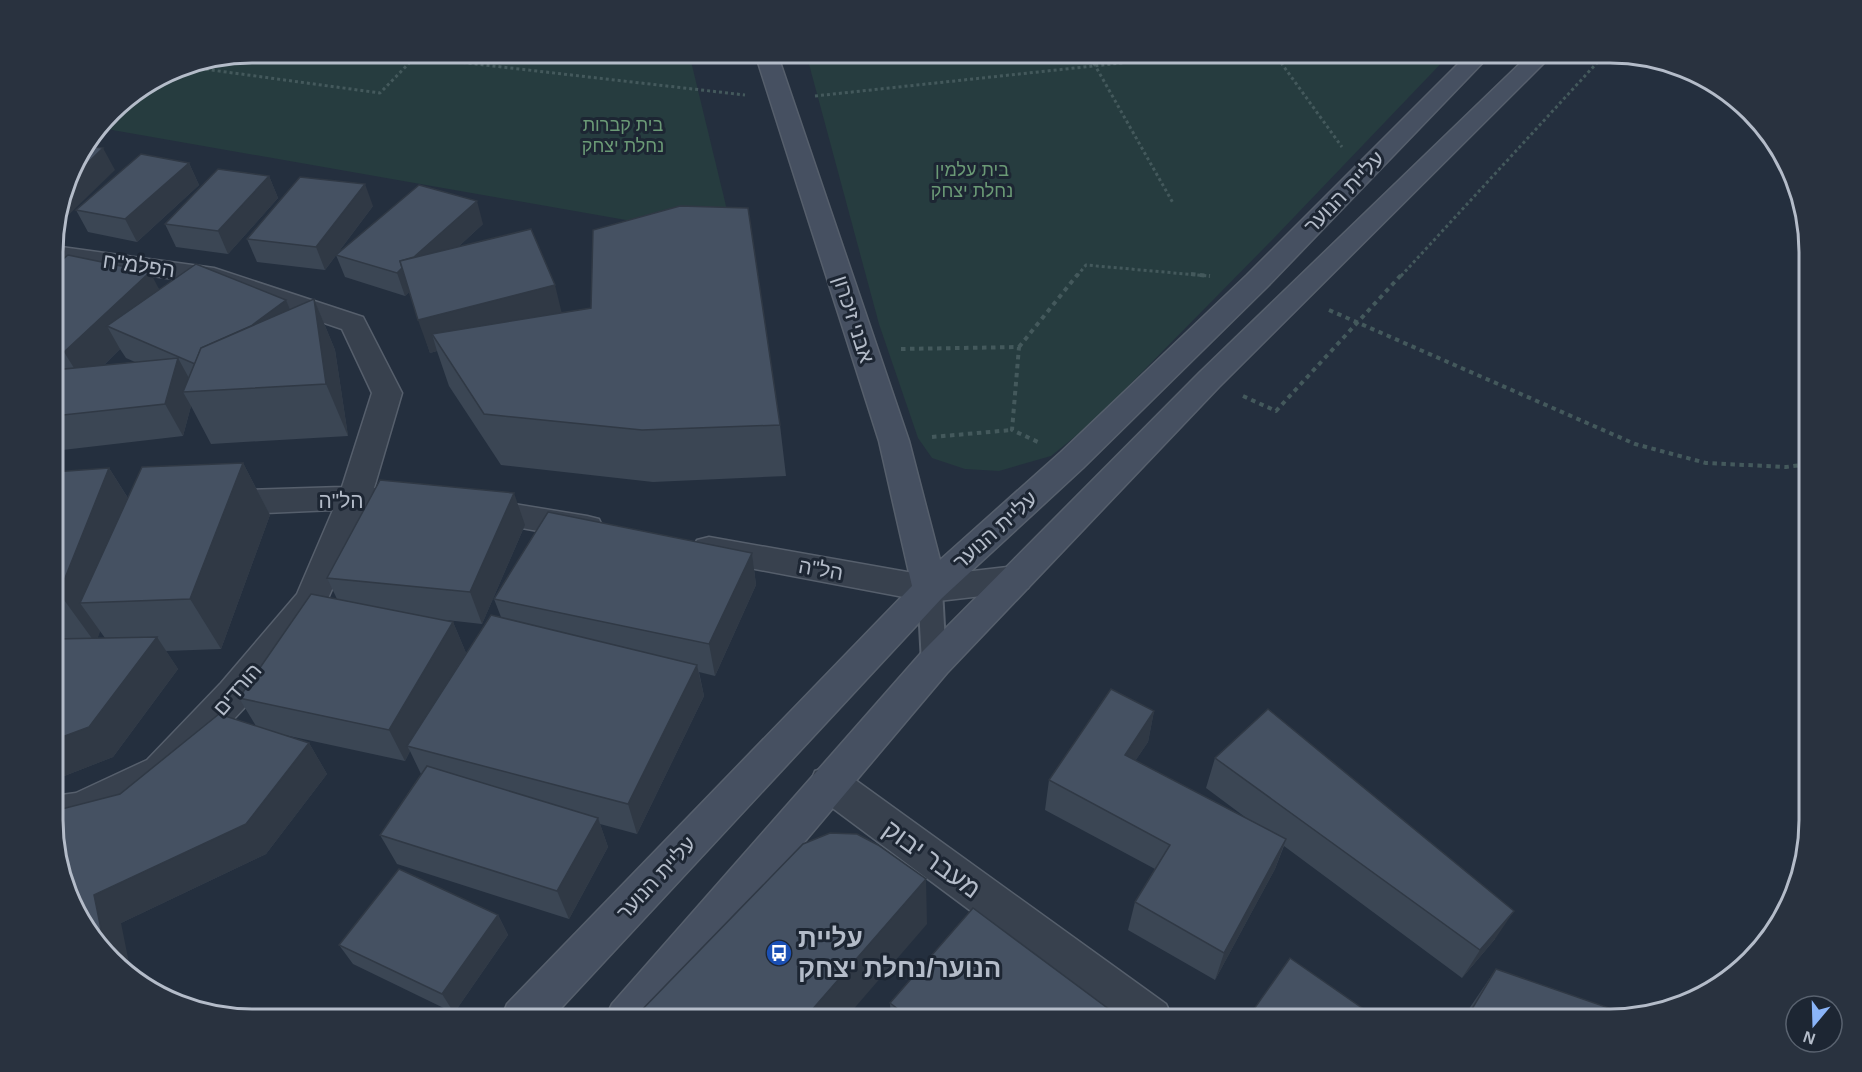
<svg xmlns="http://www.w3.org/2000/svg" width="1862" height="1072" font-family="Helvetica,'Noto Sans Hebrew',sans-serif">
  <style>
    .green { fill: #263c3f }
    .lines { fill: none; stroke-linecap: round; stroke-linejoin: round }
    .lane-casing { stroke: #565f6c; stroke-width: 4 }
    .street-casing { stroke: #565f6c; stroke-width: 3 }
    .secondary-casing { stroke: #565f6c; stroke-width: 3 }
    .path-far1 { stroke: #44595c; stroke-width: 3; stroke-dasharray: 3 3; stroke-linecap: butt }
    .path { stroke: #44595c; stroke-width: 4; stroke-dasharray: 4.5 4.5; stroke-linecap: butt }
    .lane { fill: #38414e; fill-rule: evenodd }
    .street { fill: #38414e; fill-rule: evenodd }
    .secondary { fill: #465061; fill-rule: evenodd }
    .wall { fill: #3b4654; fill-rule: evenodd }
    .shaded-wall { fill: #303945 }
    .building { fill: #455162; stroke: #303945; stroke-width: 1.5 }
    .labels { text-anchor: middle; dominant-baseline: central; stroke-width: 6; stroke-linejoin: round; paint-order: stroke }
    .far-park-label { font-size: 18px; fill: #6b9a76; stroke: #1d2633 }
    .street-label { font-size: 21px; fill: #b4bcc9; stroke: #1d2633 }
    .near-street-label { font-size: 26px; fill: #b4bcc9; stroke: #1d2633 }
    .near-poi-label { font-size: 26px; font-weight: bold; fill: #b4bcc9; stroke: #1d2633; text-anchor: start }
    .rim { fill: none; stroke: #b4bcc9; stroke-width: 3 }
  </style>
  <rect width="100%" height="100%" fill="#242f3e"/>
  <g class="green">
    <path d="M 252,53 L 689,53 L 734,239 L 101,128 L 120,102 L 176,68 Z"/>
    <path d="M 806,53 L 1451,53 L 1274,238 L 1092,423 L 1051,456 L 999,471 L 965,469 L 932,458 L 918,438 L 879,324 Z"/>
  </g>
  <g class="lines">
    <g class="lane-casing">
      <path id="lane" d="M 930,580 L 938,583 L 942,589 L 946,663 L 943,670 L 934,673 L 925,670 L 922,663 L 918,589 L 922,583 Z"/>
    </g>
    <g class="street-casing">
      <g id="street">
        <path d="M 54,246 L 214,268 L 363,317 L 402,393 L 374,488 L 426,496 L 431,504 L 426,512 L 415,516 L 366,511 L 323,610 L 247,705 L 173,784 L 94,821 L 54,830 L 54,796 L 76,793 L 147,760 L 221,683 L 297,594 L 333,510 L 218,515 L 207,511 L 202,503 L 207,495 L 218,491 L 342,487 L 372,393 L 342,329 L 210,284 L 54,262 Z"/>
        <path d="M 478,498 L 587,516 L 599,519 L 603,528 L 599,537 L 587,540 L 467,518 L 462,510 L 467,502 Z"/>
        <path d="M 709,537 L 930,576 L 1016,566 L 1028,570 L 1033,579 L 1028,588 L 1016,592 L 930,602 L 697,558 L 692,549 L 697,540 Z"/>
        <path d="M 829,766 L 843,771 L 1166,1004 L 1173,1019 L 1116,1019 L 815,795 L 810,783 L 815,771 Z"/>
      </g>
    </g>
    <g class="secondary-casing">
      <g id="secondary">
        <path d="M 755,53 L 777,53 L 909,441 L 940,560 L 1061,452 L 1247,275 L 1469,53 L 1492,53 L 1267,287 L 1083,468 L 942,598 L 551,1019 L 501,1019 L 507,1004 L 912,586 L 879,441 Z"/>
        <path d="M 1531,53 L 1554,53 L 1219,387 L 947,673 L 655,1019 L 605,1019 L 612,1004 L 921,653 L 1199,373 Z"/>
      </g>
    </g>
    <g class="path-far1">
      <path d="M 1088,53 L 1173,203"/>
      <path d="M 1274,53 L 1342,147"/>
      <path d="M 415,57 L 745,95"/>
      <path d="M 182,66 L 380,93 L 419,53"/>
      <path d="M 815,96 L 1214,53"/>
      <path d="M 1077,276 L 1086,265 L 1208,276"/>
      <path d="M 1401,276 L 1606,53"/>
    </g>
    <g class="path">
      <path d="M 1191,274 L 1210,276"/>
      <path d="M 1329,310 L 1635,444 L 1706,463 L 1786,467 L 1809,464"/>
      <path d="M 1019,347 L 1078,274"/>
      <path d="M 901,349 L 1019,347 L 1012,430 L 1038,442"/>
      <path d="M 1243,396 L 1276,411 L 1402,274"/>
      <path d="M 932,437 L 1012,430"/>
    </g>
    <use href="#lane" class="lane"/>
    <use href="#street" class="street"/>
    <use href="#secondary" class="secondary"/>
  </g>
  <g class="wall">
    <path d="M 189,163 L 199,185 L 137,242 L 88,232 L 76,210 Z"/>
    <path d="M 269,176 L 278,198 L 228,254 L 176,247 L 165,224 Z"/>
    <path d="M 373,206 L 325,270 L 257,262 L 247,239 Z"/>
    <path d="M 483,224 L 458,247 L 562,313 L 780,425 L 786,476 L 653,482 L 501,465 L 449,386 L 437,351 L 430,353 L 410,291 L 405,296 L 345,277 L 336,255 Z"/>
    <path d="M 54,267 L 160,289 L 286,300 L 290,309 L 314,299 L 335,350 L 348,436 L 211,444 L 191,406 L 183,436 L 54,451 ZM 120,349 L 126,358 L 135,362 L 104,365 Z"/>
    <path d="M 243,463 L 270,515 L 221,649 L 166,651 L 178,669 L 113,757 L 54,780 L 54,472 L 109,468 L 128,498 ZM 100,631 L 105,638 L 97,639 Z"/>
    <path d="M 525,525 L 482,624 L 446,620 L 453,622 L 466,653 L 501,617 L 494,599 L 752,553 L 756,585 L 715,676 L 699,672 L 704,696 L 637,834 L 600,824 L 608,847 L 569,919 L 397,864 L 380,835 L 421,774 L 410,751 L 405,761 L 280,734 L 309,743 L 327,774 L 266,854 L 121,923 L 86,931 L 120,794 L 256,726 L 239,698 L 337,599 L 327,578 Z"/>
    <path d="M 1154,711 L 1148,742 L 1135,761 L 1249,820 L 1206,788 L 1215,758 L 1495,939 L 1462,978 L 1284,846 L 1275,869 L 1215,980 L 1128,930 L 1135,902 L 1155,869 L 1045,810 L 1049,780 Z"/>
    <path d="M 498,915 L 508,935 L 454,1013 L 353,964 L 339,945 Z"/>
    <path d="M 1496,969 L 1623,1019 L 1462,1019 Z"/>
    <path d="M 890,1003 L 1108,1019 L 891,1019 Z"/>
  </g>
  <g class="shaded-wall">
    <path d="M 103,148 L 115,170 L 54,229 L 54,226 L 68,182 Z"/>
    <path d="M 189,163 L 199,185 L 137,242 L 125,219 Z"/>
    <path d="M 269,176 L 278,198 L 228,254 L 218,231 Z"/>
    <path d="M 365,184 L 373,206 L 325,270 L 316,247 Z"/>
    <path d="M 477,201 L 483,224 L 405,296 L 397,273 Z"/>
    <path d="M 150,272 L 167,304 L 107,326 L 120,349 L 84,384 L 64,352 Z"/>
    <path d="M 555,285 L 563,318 L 432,334 L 437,351 L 430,353 L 418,320 Z"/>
    <path d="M 314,299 L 335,350 L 348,436 L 326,384 Z"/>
    <path d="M 286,300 L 300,333 L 199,365 Z"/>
    <path d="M 178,358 L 196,391 L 183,392 L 191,406 L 183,436 L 165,404 Z"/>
    <path d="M 243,463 L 270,515 L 221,649 L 190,599 Z"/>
    <path d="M 109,468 L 141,519 L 80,603 L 100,631 L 96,644 L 59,593 Z"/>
    <path d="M 514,493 L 525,525 L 482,624 L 470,592 Z"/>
    <path d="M 752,553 L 756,585 L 715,676 L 709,644 Z"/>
    <path d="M 453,622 L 466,653 L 407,746 L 410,751 L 405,761 L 389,730 Z"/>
    <path d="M 157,637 L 178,669 L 113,757 L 54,780 L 54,740 Z"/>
    <path d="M 697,665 L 704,696 L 637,834 L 628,804 Z"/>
    <path d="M 1154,711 L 1148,742 L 1119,785 L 1125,755 Z"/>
    <path d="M 309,743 L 327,774 L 266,854 L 121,923 L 131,973 L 105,949 L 94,895 Z"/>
    <path d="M 598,818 L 608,847 L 569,919 L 557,891 Z"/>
    <path d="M 1286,839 L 1275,869 L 1215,980 L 1224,953 Z"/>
    <path d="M 926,879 L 927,924 L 845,1019 L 804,1019 Z"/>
    <path d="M 1514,911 L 1495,939 L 1462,978 L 1480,950 Z"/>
    <path d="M 498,915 L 508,935 L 454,1013 L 442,994 Z"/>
    <path d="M 1110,1010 L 1108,1019 L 1103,1019 Z"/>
  </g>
  <g class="building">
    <path d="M 87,146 L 103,148 L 68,182 L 73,164 Z"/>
    <path d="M 141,154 L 189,163 L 125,219 L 76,210 Z"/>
    <path d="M 218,169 L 269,176 L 218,231 L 165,224 Z"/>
    <path d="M 300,177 L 365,184 L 316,247 L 247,239 Z"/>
    <path d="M 419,185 L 477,201 L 414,257 L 400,261 L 402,268 L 397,273 L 336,255 Z"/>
    <path d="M 680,206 L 748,208 L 780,425 L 642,430 L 484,414 L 432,334 L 591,308 L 593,230 Z"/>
    <path d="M 531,229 L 555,285 L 418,320 L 400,261 Z"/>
    <path d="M 68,255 L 150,272 L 64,352 L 54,349 L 54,267 Z"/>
    <path d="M 196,264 L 286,300 L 251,326 L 201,348 L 195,364 L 107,326 Z"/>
    <path d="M 314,299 L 326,384 L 183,392 L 201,348 Z"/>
    <path d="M 178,358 L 165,404 L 54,416 L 54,370 Z"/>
    <path d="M 243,463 L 190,599 L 80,603 L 142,467 Z"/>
    <path d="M 109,468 L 59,593 L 54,594 L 54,472 Z"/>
    <path d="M 380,480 L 514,493 L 470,592 L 327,578 Z"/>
    <path d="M 548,512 L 752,553 L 709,644 L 494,599 Z"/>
    <path d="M 311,594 L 453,622 L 389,730 L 239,698 Z"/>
    <path d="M 491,615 L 697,665 L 628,804 L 407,746 Z"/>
    <path d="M 157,637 L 89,727 L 54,740 L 54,639 Z"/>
    <path d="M 1111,689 L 1154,711 L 1125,755 L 1286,839 L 1224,953 L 1135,902 L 1170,845 L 1049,780 Z"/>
    <path d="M 1268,709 L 1514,911 L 1480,950 L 1215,758 Z"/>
    <path d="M 219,714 L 309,743 L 246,824 L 94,895 L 105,949 L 86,931 L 54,846 L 54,811 L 120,794 Z"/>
    <path d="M 427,766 L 598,818 L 557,891 L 380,835 Z"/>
    <path d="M 830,833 L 857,834 L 878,845 L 926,879 L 804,1019 L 633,1019 L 803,844 Z"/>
    <path d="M 399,869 L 498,915 L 442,994 L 339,945 Z"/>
    <path d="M 973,908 L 1110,1010 L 1103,1019 L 911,1019 L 890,1003 Z"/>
    <path d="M 1290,958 L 1378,1019 L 1247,1019 Z"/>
    <path d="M 1496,969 L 1632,1016 L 1623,1019 L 1466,1019 Z"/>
  </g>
  <defs>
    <g id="bus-disc" transform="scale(1.35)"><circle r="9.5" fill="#1a4fb4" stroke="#1d2633"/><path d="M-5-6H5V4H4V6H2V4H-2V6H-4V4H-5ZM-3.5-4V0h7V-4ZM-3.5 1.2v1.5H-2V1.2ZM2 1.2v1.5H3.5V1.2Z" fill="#fff"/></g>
  </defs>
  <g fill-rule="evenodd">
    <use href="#bus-disc" x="779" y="953"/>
  </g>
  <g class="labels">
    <g class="far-park-label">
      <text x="623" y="125">בית קברות<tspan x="623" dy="21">נחלת יצחק</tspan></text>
      <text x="972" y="170">בית עלמין<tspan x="972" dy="21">נחלת יצחק</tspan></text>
    </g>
    <g class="street-label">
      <text transform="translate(1344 192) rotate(-46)">עליית הנוער</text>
      <text transform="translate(139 265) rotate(8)">הפלמ"ח</text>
      <text transform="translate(854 319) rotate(72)">אבני זיכרון</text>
      <text x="341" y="500">הל"ה</text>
      <text transform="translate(995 530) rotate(-42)">עליית הנוער</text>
      <text transform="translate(821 569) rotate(10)">הל"ה</text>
      <text transform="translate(237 689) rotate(-49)">הורדים</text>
      <text transform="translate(656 878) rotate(-47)">עליית הנוער</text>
    </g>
    <g class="near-street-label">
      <text transform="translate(932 859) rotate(36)">מעבר יבוק</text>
    </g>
    <g class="near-poi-label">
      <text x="798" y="938">עליית<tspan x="798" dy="30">הנוער/נחלת יצחק</tspan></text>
    </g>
  </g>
  <path d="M0 0H1862V1072H0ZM252 63H1610A189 189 0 0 1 1799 252V820A189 189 0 0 1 1610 1009H252A189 189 0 0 1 63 820V252A189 189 0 0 1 252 63Z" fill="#29323f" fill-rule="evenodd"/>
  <path class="rim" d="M252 63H1610A189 189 0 0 1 1799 252V820A189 189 0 0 1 1610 1009H252A189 189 0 0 1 63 820V252A189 189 0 0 1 252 63Z"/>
  <g transform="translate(1814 1024) rotate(199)"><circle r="28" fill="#1d2633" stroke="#59626f" stroke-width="1.5"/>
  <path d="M0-4.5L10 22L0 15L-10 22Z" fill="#8ab4f8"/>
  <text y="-9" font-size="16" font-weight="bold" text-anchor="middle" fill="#b4bcc9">N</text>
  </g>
</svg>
